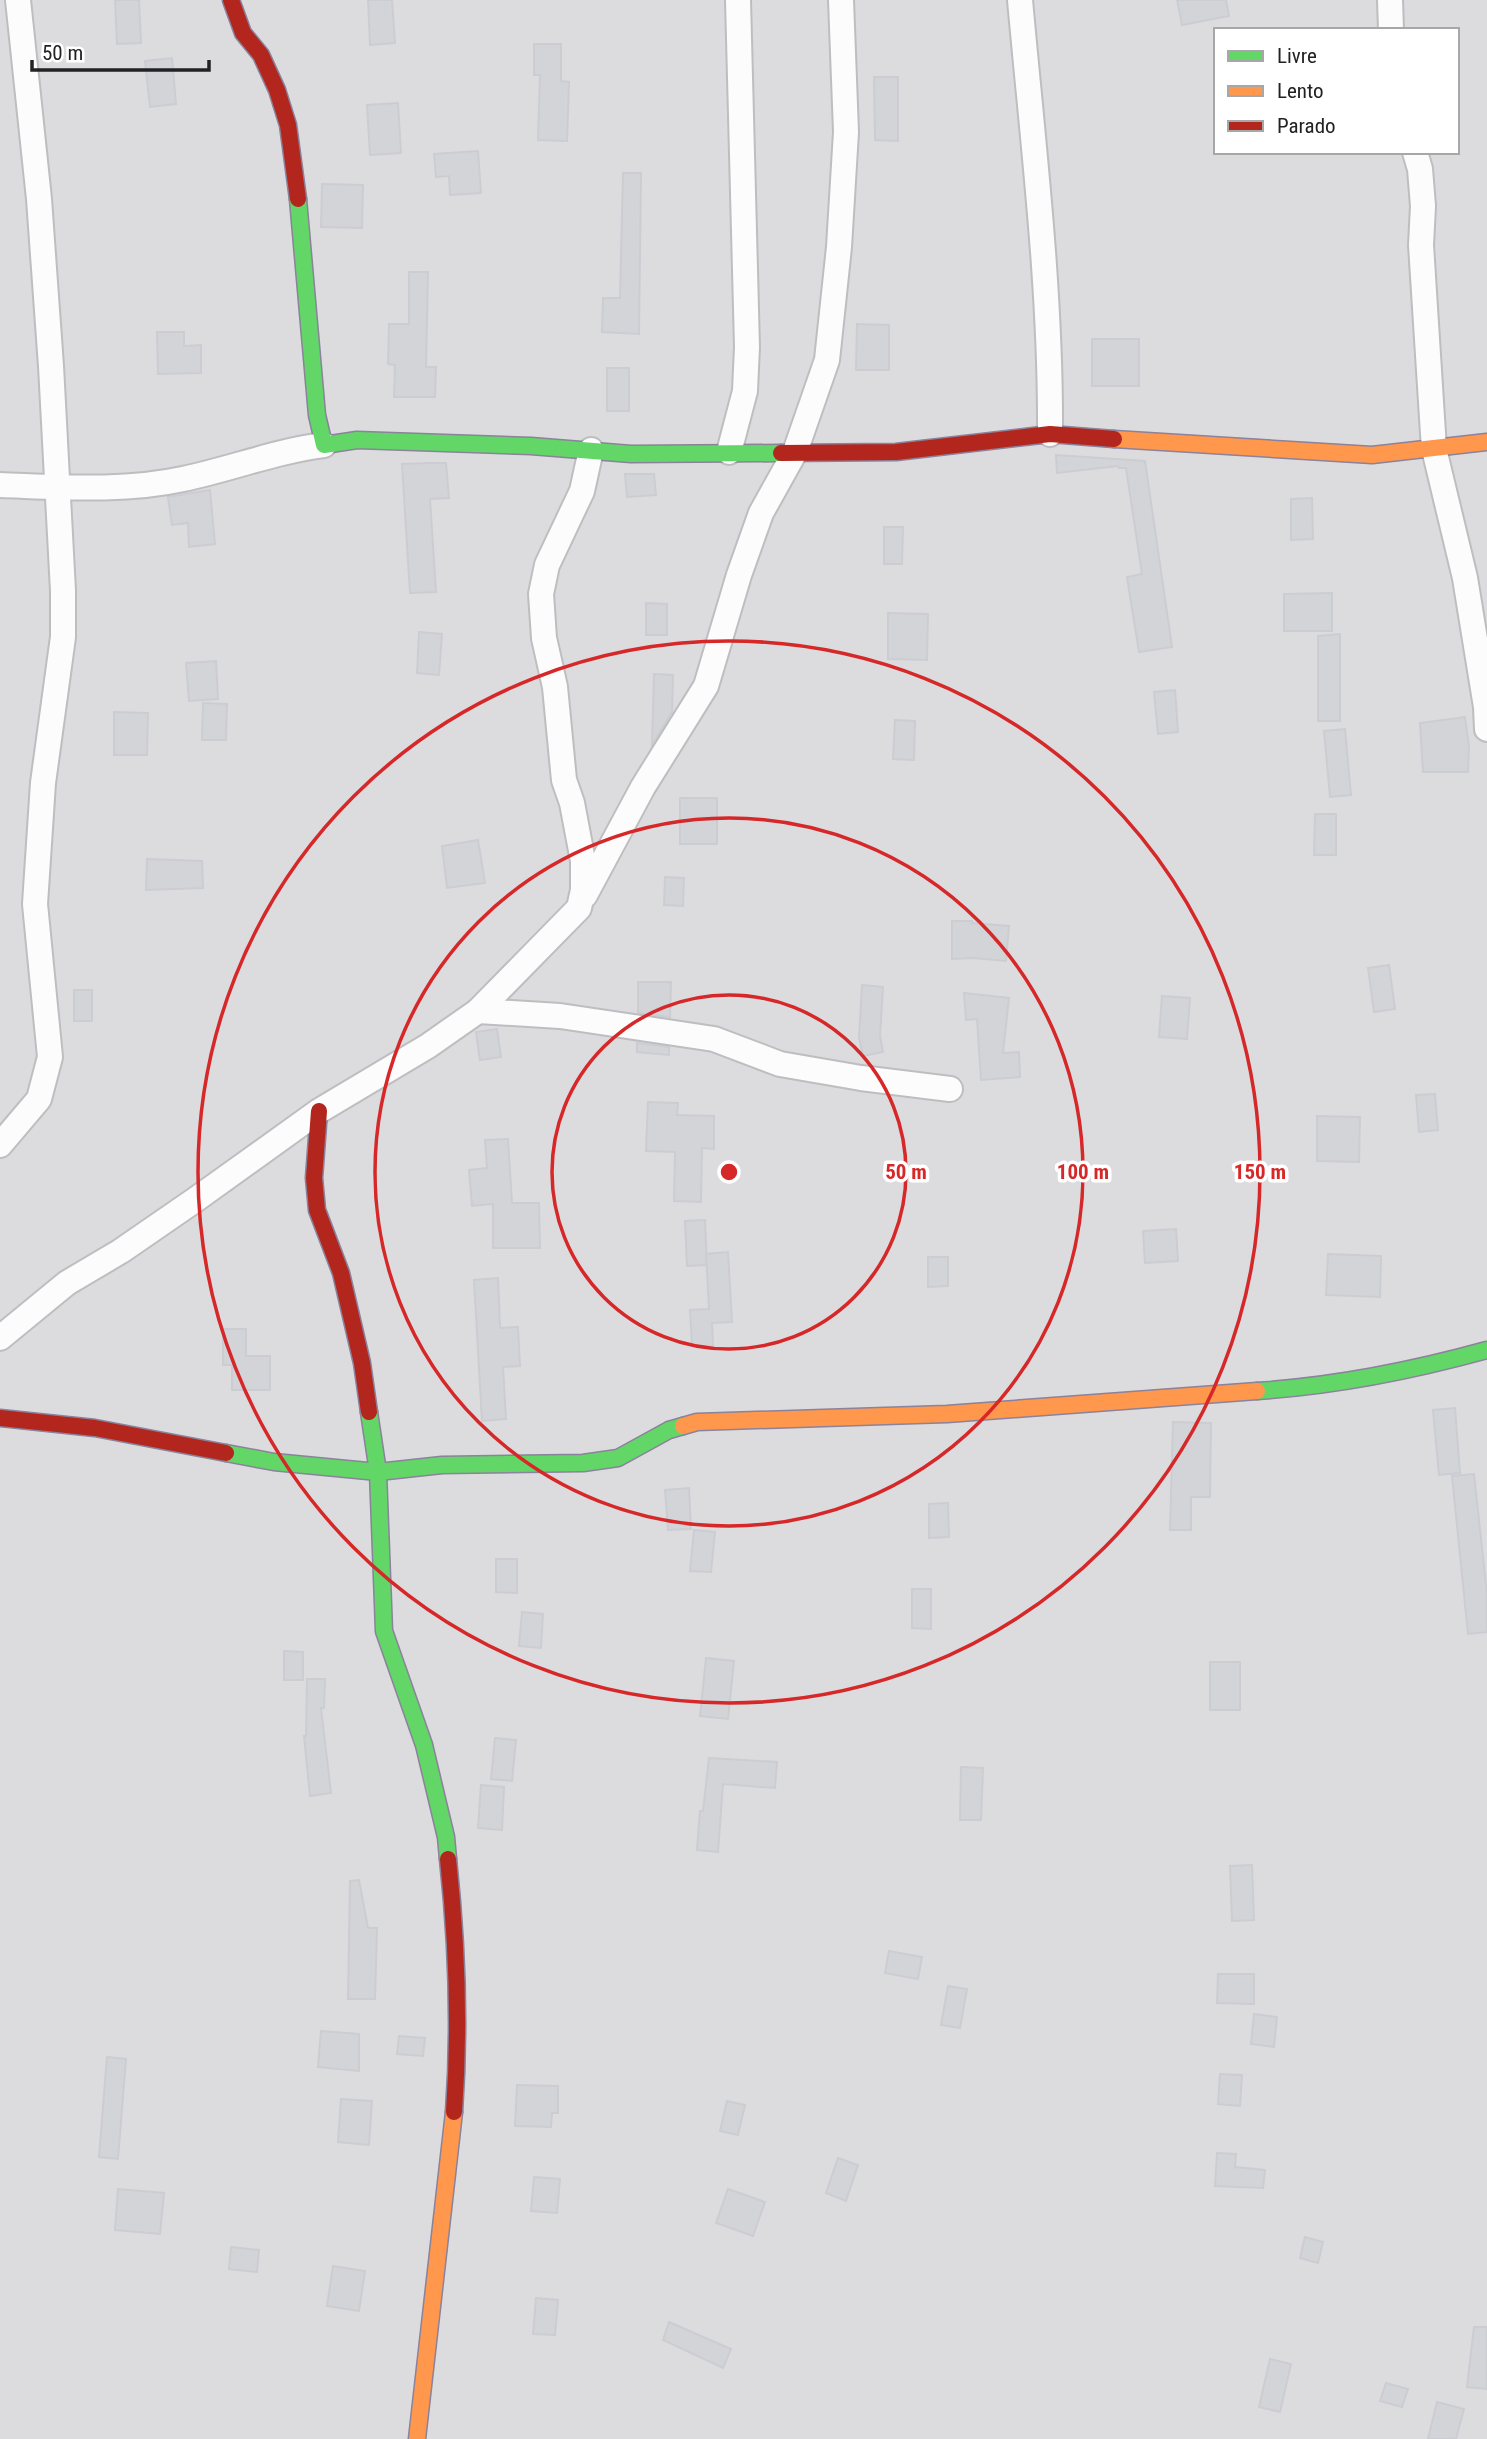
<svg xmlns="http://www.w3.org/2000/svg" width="1487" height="2439" font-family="'Roboto Condensed',sans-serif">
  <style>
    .residential { fill: #dcdcdf; fill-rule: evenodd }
    .building { fill: #d3d4d8; stroke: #cccdd3; stroke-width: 2 }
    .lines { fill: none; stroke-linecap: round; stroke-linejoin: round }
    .street-casing { stroke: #bebec0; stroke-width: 28 }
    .fast-casing { stroke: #8b829b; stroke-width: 19 }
    .slow-casing { stroke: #8b829b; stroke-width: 19 }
    .jam-casing { stroke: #8b829b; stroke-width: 19 }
    .street { stroke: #fcfcfd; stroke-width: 24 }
    .fast { stroke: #63d668; stroke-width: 16 }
    .slow { stroke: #ff974d; stroke-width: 16 }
    .jam { stroke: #b3261e; stroke-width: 16 }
    .ring { fill: none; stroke: #d62828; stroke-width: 3.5 }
    .centre { fill: #d62828; stroke: #fff; stroke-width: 3.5 }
    .ring-label { font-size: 21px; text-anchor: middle; font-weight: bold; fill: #d62828; stroke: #fff; stroke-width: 7; stroke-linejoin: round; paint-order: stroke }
  </style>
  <rect width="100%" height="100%" fill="#ebebf0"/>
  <path class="residential" d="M 0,0 L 1487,0 L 1487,2439 L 0,2439 ZM 1216,30 L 1457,30 L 1457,152 L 1216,152 Z"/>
  <g class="building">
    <path d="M 115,0 L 139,0 L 141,43 L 117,44 Z"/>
    <path d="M 368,0 L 392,0 L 395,43 L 370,45 Z"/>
    <path d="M 1177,0 L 1226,0 L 1229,16 L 1182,25 Z"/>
    <path d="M 534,44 L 561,44 L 561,81 L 569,82 L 567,141 L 538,140 L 540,75 L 534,75 Z"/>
    <path d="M 172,58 L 176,104 L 150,107 L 145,61 Z"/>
    <path d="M 874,77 L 898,77 L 898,141 L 875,140 Z"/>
    <path d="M 398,103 L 401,153 L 370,155 L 367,105 Z"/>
    <path d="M 478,151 L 481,193 L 450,195 L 449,176 L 436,177 L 434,154 Z"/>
    <path d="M 623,173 L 641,173 L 639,334 L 602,332 L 603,298 L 620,298 Z"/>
    <path d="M 322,184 L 363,185 L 362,228 L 321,227 Z"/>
    <path d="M 409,272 L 428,272 L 426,367 L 436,367 L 435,397 L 394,397 L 395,365 L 388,364 L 389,324 L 409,324 Z"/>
    <path d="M 857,324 L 889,325 L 889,370 L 856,370 Z"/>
    <path d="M 157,332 L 184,332 L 184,346 L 201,345 L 201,373 L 158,374 Z"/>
    <rect x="1092" y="339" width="47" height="47"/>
    <rect x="607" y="368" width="22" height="43"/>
    <path d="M 1056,455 L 1145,461 L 1172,647 L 1139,652 L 1127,577 L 1142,574 L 1126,468 L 1119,468 L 1118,466 L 1057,473 Z"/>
    <path d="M 429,463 L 446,463 L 449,498 L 430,499 L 436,592 L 410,593 L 402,464 Z"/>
    <path d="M 625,474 L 654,474 L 656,495 L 627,497 Z"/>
    <path d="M 210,490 L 215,544 L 189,547 L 188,523 L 172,525 L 168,497 Z"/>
    <path d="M 1312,498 L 1313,539 L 1291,540 L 1291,499 Z"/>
    <path d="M 884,527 L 903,527 L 902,564 L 884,564 Z"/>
    <path d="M 1332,593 L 1332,631 L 1284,631 L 1284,594 Z"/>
    <path d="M 646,603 L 667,604 L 667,635 L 646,635 Z"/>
    <path d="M 888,613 L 928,614 L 927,660 L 888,659 Z"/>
    <path d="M 419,632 L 442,634 L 439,675 L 417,673 Z"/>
    <path d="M 1340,634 L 1340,721 L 1318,721 L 1318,636 Z"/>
    <path d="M 216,661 L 218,699 L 189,701 L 186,663 Z"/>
    <path d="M 654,674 L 673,675 L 672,712 L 652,745 Z"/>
    <path d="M 1175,690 L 1178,732 L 1158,734 L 1154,692 Z"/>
    <path d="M 203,703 L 227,704 L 226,740 L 202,740 Z"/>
    <path d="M 114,712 L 148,713 L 147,755 L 114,755 Z"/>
    <path d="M 1465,717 L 1469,746 L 1468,772 L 1423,772 L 1420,723 Z"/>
    <path d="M 895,720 L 915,721 L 914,760 L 893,759 Z"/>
    <path d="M 1345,729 L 1351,795 L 1330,797 L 1324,731 Z"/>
    <rect x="680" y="798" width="37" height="46"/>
    <path d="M 1315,814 L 1336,814 L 1336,855 L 1314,855 Z"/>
    <path d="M 478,840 L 485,883 L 447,888 L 442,846 Z"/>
    <path d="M 147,859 L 202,861 L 203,888 L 146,890 Z"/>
    <path d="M 665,877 L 684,878 L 683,906 L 664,905 Z"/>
    <path d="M 952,921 L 972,921 L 972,923 L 1009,926 L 1006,961 L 973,958 L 952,959 Z"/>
    <path d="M 1389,965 L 1395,1009 L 1374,1012 L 1368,968 Z"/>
    <path d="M 638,982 L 671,982 L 670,1017 L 638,1013 Z"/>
    <path d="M 862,985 L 883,987 L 880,1036 L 883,1052 L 863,1056 L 859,1038 Z"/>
    <rect x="74" y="990" width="18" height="31"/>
    <path d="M 964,993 L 1009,998 L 1003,1053 L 1019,1052 L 1020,1077 L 981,1080 L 977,1019 L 966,1020 Z"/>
    <path d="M 1162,996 L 1190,998 L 1187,1039 L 1159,1037 Z"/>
    <path d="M 497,1029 L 501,1057 L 480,1060 L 476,1032 Z"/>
    <path d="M 637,1043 L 669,1047 L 669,1055 L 637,1052 Z"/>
    <path d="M 1435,1094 L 1438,1130 L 1419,1132 L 1416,1095 Z"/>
    <path d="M 648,1102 L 678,1103 L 677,1115 L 714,1116 L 714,1149 L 702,1148 L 701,1202 L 674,1201 L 675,1152 L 646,1151 Z"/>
    <path d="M 1317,1116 L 1360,1117 L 1359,1162 L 1317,1161 Z"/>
    <path d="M 508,1139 L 512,1203 L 539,1203 L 540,1248 L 493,1248 L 493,1204 L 472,1206 L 469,1170 L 487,1168 L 485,1140 Z"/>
    <path d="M 705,1220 L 707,1265 L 687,1266 L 685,1221 Z"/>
    <path d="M 1176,1229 L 1178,1261 L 1145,1263 L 1143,1231 Z"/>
    <path d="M 728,1252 L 732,1322 L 712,1323 L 713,1346 L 692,1346 L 690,1310 L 709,1309 L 706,1254 Z"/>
    <path d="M 1328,1254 L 1381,1256 L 1380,1297 L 1326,1295 Z"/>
    <path d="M 928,1257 L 948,1257 L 948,1286 L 928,1287 Z"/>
    <path d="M 498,1278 L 500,1328 L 518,1327 L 520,1366 L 503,1367 L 506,1419 L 482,1421 L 474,1280 Z"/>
    <path d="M 223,1329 L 246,1329 L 246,1356 L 270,1356 L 270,1390 L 232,1390 L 232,1365 L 223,1365 Z"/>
    <path d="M 1455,1408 L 1460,1473 L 1439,1475 L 1433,1410 Z"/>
    <path d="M 1173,1422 L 1211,1423 L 1210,1497 L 1191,1497 L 1191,1530 L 1170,1530 Z"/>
    <path d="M 1474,1474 L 1487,1594 L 1487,1632 L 1468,1634 L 1452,1476 Z"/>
    <path d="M 689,1488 L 691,1529 L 668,1530 L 665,1490 Z"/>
    <path d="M 948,1503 L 949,1537 L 929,1538 L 929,1504 Z"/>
    <path d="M 694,1530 L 715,1532 L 711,1572 L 690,1571 Z"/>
    <path d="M 496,1559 L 517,1559 L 517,1593 L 496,1592 Z"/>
    <path d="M 912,1589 L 931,1589 L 931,1629 L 912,1628 Z"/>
    <path d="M 522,1612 L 543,1614 L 541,1648 L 519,1646 Z"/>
    <path d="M 284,1651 L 303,1652 L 303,1680 L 284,1680 Z"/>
    <path d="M 706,1658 L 734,1661 L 728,1719 L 700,1716 Z"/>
    <rect x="1210" y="1662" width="30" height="48"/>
    <path d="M 307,1679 L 325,1679 L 324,1708 L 321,1708 L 331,1793 L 310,1796 L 304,1736 L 306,1736 Z"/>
    <path d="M 495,1738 L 516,1740 L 512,1781 L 491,1779 Z"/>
    <path d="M 709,1758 L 777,1762 L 775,1788 L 723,1784 L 718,1852 L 697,1850 L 700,1811 L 703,1811 Z"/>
    <path d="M 961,1767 L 983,1768 L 981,1820 L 960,1820 Z"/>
    <path d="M 481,1785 L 504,1787 L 502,1830 L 478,1828 Z"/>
    <path d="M 1252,1865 L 1254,1920 L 1232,1921 L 1230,1866 Z"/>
    <path d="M 359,1880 L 368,1928 L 377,1928 L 375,1999 L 348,1999 L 350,1881 Z"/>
    <path d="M 889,1951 L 922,1957 L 918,1979 L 885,1973 Z"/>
    <path d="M 1218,1974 L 1254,1974 L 1254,2004 L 1217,2003 Z"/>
    <path d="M 948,1986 L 967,1989 L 960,2028 L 941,2025 Z"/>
    <path d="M 1254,2014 L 1277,2017 L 1274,2047 L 1251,2044 Z"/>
    <path d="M 321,2031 L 359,2034 L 359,2071 L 318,2067 Z"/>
    <path d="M 399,2036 L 425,2038 L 423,2056 L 397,2054 Z"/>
    <path d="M 107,2057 L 126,2059 L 118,2159 L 99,2157 Z"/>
    <path d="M 1220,2074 L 1242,2075 L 1240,2106 L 1218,2104 Z"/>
    <path d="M 517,2085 L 558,2086 L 558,2113 L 552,2113 L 551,2127 L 515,2126 Z"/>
    <path d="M 341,2099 L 372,2101 L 369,2145 L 338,2142 Z"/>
    <path d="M 727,2101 L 745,2105 L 738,2135 L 720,2131 Z"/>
    <path d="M 1217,2153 L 1236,2154 L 1235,2167 L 1265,2170 L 1263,2188 L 1215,2186 Z"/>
    <path d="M 838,2158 L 858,2165 L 846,2201 L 826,2193 Z"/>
    <path d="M 534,2177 L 560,2179 L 557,2213 L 531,2211 Z"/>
    <path d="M 118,2189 L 164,2193 L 160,2234 L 115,2230 Z"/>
    <path d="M 728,2189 L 765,2202 L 753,2236 L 716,2223 Z"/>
    <path d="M 1305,2237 L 1323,2242 L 1318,2263 L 1300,2258 Z"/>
    <path d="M 231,2247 L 259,2250 L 257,2272 L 229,2269 Z"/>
    <path d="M 333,2266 L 365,2271 L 359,2311 L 327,2306 Z"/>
    <path d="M 536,2298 L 558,2300 L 555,2335 L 533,2334 Z"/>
    <path d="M 669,2322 L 731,2349 L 723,2368 L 663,2340 Z"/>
    <path d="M 1474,2327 L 1487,2327 L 1487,2389 L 1467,2387 Z"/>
    <path d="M 1270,2359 L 1291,2364 L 1280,2412 L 1259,2407 Z"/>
    <path d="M 1386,2383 L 1408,2389 L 1402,2407 L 1380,2401 Z"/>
    <path d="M 1437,2402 L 1464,2409 L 1456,2439 L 1428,2439 Z"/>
  </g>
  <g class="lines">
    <g class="street-casing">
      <g id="street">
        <path d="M 1020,0 C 1033,144 1051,289 1050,434"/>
        <path d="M 1390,0 L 1391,30"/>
        <path d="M 1415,152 L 1420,169 L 1423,206 L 1421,245 L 1434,449 L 1465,578 L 1486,707 L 1487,729"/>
        <path d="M 729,452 L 745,391 L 747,347 L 738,0"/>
        <path d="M 0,485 C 60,487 124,492 183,479 C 231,469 276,451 324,445"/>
        <path d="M 585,895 L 643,787 L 706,686 L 739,575 L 761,513 L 795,452 L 827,360 L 839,247 L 846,132 L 841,0"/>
        <path d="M 478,1011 L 560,1016 L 714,1039 L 780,1064 L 861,1078 L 950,1089"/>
        <path d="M 0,1145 L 39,1099 L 50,1057 L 35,904 L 43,783 L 63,637 L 63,591 L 51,366 L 39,199 L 18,0"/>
        <path d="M 0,1338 L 67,1283 L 121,1251 L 195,1200 L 319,1111 L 428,1046 L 478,1011 L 579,908 L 583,890 L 583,861 L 572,803 L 564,780 L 555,687 L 544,638 L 541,594 L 547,565 L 582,491 L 591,450"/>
      </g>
    </g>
    <g class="fast-casing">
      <g id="fast">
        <path d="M 298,199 L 317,415 L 324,445 L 357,440 L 531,446 L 631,454 L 781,453"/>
        <path d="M 1257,1391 C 1335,1386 1411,1371 1487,1350"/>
        <path d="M 369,1412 L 378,1472 L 384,1631 L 424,1745 L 446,1837 L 448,1859"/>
        <path d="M 226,1453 L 274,1462 L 378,1472 L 442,1465 L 583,1463 L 618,1458 L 669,1430 L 683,1426"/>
      </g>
    </g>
    <g class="slow-casing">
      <g id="slow">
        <path d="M 1114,439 L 1372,455 L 1487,442"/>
        <path d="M 683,1426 L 697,1422 L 947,1414 L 1257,1391"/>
        <path d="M 417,2439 L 454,2112"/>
      </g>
    </g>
    <g class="jam-casing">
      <g id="jam">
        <path d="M 231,0 L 243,33 L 261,55 L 277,90 L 288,125 L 298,199"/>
        <path d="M 781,453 L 896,452 L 1050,434 L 1114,439"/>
        <path d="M 319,1111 L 314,1178 L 317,1210 L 341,1273 L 362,1363 L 369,1412"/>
        <path d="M 0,1418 L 95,1428 L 226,1453"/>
        <path d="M 448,1859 C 457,1943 460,2027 454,2112"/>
      </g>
    </g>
    <use href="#street" class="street"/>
    <use href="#fast" class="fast"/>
    <use href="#slow" class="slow"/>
    <use href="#jam" class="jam"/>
  </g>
  <g class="ring">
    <circle cx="729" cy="1172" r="177"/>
    <circle cx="729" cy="1172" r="354"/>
    <circle cx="729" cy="1172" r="531"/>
  </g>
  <circle cx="729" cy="1172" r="10" class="centre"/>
  <g class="ring-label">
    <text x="906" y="1179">50 m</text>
    <text x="1083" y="1179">100 m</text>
    <text x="1260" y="1179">150 m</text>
  </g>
  <rect x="1214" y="28" width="245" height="126" fill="#ffffff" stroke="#a7a7a7" stroke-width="2"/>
  <rect x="1228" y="51" width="35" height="10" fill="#63d668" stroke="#a7a7a7" stroke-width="2"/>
  <text x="1277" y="63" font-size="21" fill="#222222">Livre</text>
  <rect x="1228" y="86" width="35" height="10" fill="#ff974d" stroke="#a7a7a7" stroke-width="2"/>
  <text x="1277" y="98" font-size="21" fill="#222222">Lento</text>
  <rect x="1228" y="121" width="35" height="10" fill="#b3261e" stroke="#a7a7a7" stroke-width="2"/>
  <text x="1277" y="133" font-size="21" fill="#222222">Parado</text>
  <path d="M32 60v10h177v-10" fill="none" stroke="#222222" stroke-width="3.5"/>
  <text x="42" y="60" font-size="21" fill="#222222" stroke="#ffffff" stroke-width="5" paint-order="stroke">50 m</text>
</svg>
